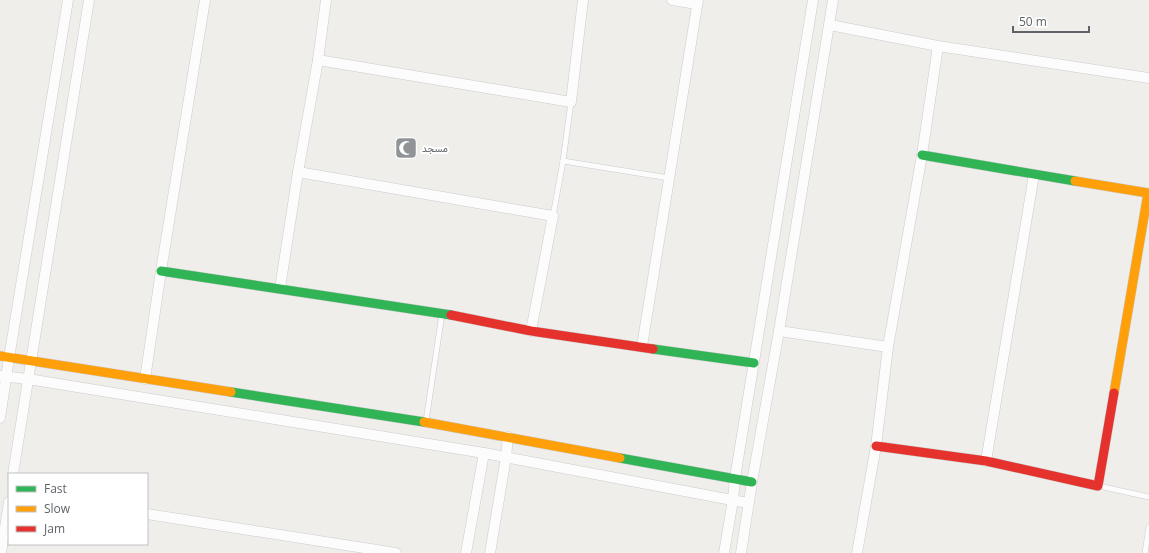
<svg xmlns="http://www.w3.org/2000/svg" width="1149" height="553" font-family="'Open Sans',Vazirmatn,sans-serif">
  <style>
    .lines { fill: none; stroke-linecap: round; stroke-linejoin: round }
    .lane-casing { stroke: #cbcccc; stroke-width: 6 }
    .street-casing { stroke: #cbcccc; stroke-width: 11 }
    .fast-casing { stroke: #cacacb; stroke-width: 10 }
    .slow-casing { stroke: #cacacb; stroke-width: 10 }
    .jam-casing { stroke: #cacacb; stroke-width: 10 }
    .lane { stroke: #fdfcfc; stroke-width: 5 }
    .street { stroke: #fdfcfc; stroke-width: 10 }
    .fast { stroke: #30b455; stroke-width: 9 }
    .slow { stroke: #ff9f0a; stroke-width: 9 }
    .jam { stroke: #e5322d; stroke-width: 9 }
    .labels { text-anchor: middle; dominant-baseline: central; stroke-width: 4; stroke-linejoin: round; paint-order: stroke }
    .poi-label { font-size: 10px; fill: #5f6368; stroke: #fff; text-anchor: start }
  </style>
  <rect width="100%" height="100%" fill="#efeeea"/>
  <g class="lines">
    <g class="lane-casing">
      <g id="lane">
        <path d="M 563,161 L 669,178"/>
        <path d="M 553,216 L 563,161 L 571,102"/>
        <path d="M 426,421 L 442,314"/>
        <path d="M 1099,486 L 1149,497"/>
        <path d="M 1145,553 L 1149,527"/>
      </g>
    </g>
    <g class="street-casing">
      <g id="street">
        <path d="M 672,0 L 697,4"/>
        <path d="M 830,25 L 938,46 L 1149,78"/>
        <path d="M 318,60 L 571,102 L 583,0"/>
        <path d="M 298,172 L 553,216 L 531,331"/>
        <path d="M 280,288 L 298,172 L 318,60 L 326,0"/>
        <path d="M 779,331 L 888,347"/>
        <path d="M 642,346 L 698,0"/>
        <path d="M 0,376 L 28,379 L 484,453 L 748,503"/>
        <path d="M 145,379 L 161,271 L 205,0"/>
        <path d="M 0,418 L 9,358 L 68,0"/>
        <path d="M 986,461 L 1034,175"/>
        <path d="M 13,474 L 89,0"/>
        <path d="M 147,514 L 396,553"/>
        <path d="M 1,553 L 9,502"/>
        <path d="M 466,553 L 484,453"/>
        <path d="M 490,553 L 506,457 L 508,437"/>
        <path d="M 724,553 L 733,500 L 735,478 L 813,0"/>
        <path d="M 741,553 L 752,482 L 779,331 L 833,0"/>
        <path d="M 857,553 L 876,446 L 888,347 L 922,155 L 938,46"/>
      </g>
    </g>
    <g class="fast-casing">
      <g id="fast">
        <path d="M 922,155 L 1075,181"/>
        <path d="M 161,271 L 451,315"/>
        <path d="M 653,349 L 754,363"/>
        <path d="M 231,392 L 424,422"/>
        <path d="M 620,458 L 752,482"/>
      </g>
    </g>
    <g class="slow-casing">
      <g id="slow">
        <path d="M 1075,181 L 1148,193 L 1114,393"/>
        <path d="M 0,356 L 231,392"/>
        <path d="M 424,422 L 620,458"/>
      </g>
    </g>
    <g class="jam-casing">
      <g id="jam">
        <path d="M 451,315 L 531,331 L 653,349"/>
        <path d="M 876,446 L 986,461 L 1098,486 L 1114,393"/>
      </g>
    </g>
    <use href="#lane" class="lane"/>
    <use href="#street" class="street"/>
    <use href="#fast" class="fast"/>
    <use href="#slow" class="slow"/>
    <use href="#jam" class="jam"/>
  </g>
  <defs>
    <g id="mosque-square" transform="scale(1.15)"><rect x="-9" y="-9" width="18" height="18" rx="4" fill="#919496" stroke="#fff"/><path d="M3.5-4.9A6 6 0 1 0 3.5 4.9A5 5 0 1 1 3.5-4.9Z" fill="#fff"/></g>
  </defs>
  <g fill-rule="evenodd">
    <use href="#mosque-square" x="406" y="148"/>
  </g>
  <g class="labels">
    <g class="poi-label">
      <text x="422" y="148">مسجد</text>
    </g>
  </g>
  <rect x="8" y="473" width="140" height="72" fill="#ffffff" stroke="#bfc1c3"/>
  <rect x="16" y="486" width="20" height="6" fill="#30b455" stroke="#bfc1c3"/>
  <text x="44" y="493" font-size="12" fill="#5f6368">Fast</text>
  <rect x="16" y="506" width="20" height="6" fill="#ff9f0a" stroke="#bfc1c3"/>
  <text x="44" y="513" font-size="12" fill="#5f6368">Slow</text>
  <rect x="16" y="526" width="20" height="6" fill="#e5322d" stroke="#bfc1c3"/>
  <text x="44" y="533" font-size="12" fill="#5f6368">Jam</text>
  <path d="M1013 26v6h76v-6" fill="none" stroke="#5f6368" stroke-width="2"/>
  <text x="1019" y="26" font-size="12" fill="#5f6368" stroke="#ffffff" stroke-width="3" paint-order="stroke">50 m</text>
</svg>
